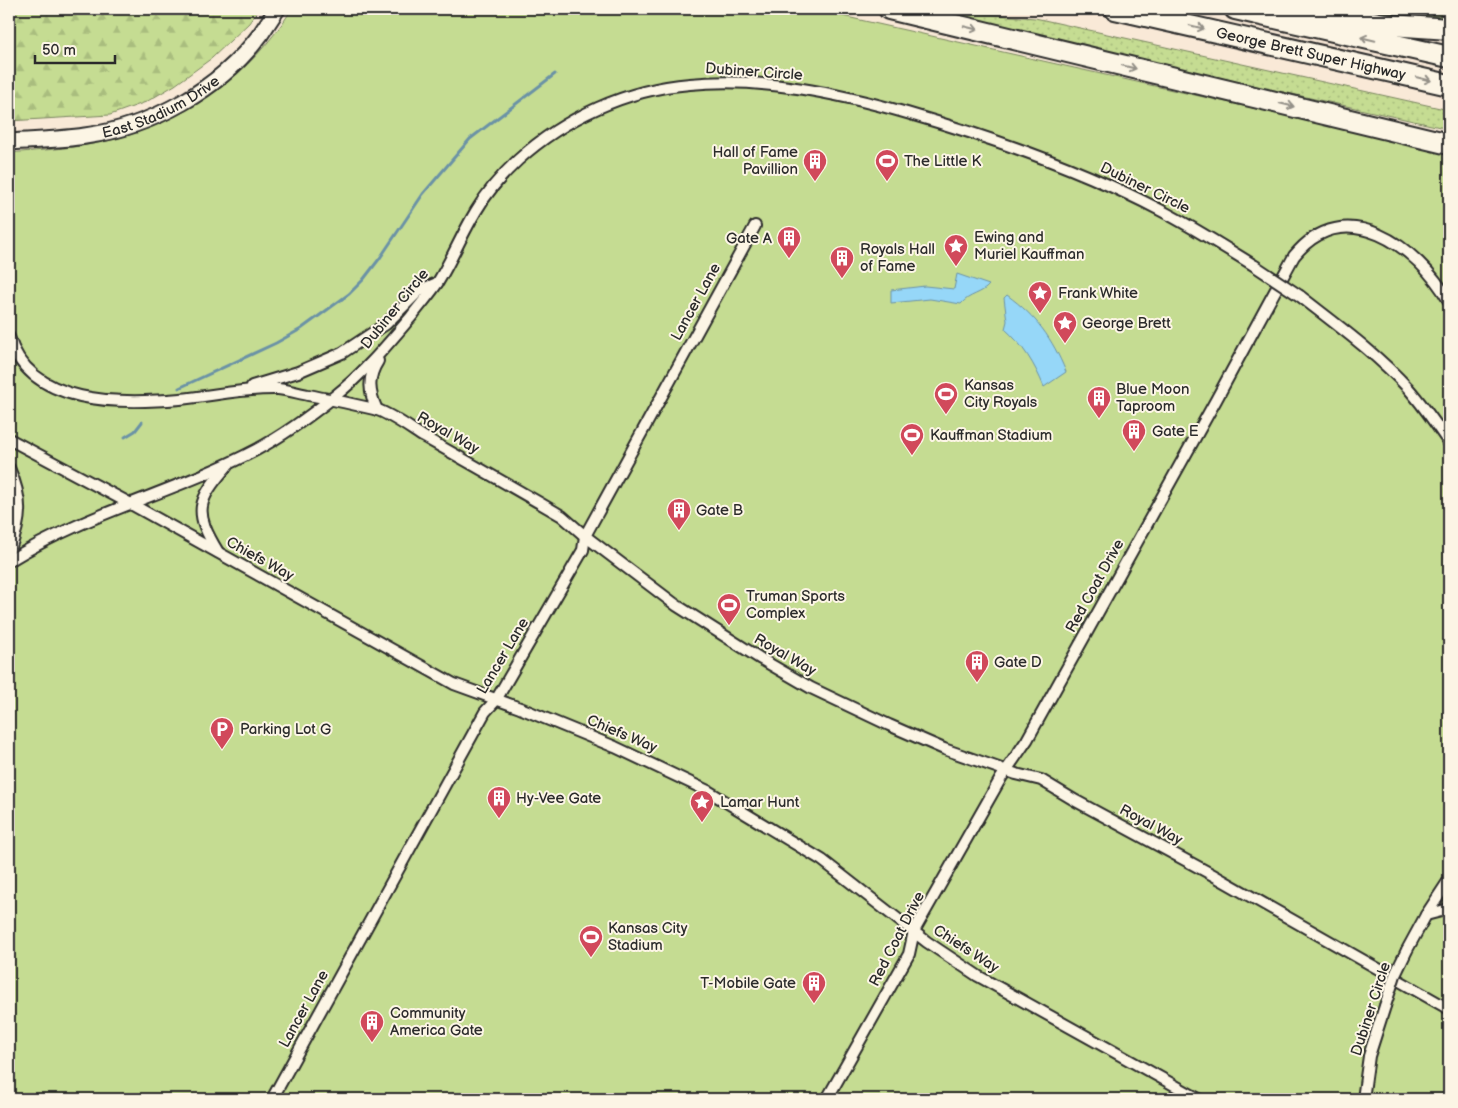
<svg xmlns="http://www.w3.org/2000/svg" width="1458" height="1108" font-family="'Balsamiq Sans',sans-serif">
  <style>
    .grass { fill: url(#grass-dots); stroke: #78845e }
    .forest { fill: url(#forest-firs); stroke: #78845e }
    .green { fill: #c5dc92; stroke: #78845e }
    .water { fill: #96d7f8; stroke: #6b92a6 }
    .lines { fill: none; stroke-linecap: round; stroke-linejoin: round }
    .stream { stroke: #6b92a6; stroke-width: 3 }
    .street-casing { stroke: #2b2b2b; stroke-width: 14 }
    .secondary-casing { stroke: #2b2b2b; stroke-width: 19 }
    .highway-casing { stroke: #2b2b2b; stroke-width: 24 }
    .street { stroke: #fcf5e5; stroke-width: 10 }
    .secondary { stroke: #fcf5e5; stroke-width: 15 }
    .highway { stroke: #fcf5e5; stroke-width: 20 }
    .street-bridge-casing { stroke: #2b2b2b; stroke-width: 14; stroke-linecap: butt }
    .street-bridge { stroke: #fcf5e5; stroke-width: 10 }
    .oneway { stroke: #949088 }
    .labels { text-anchor: middle; dominant-baseline: central; stroke-width: 4; stroke-linejoin: round; paint-order: stroke }
    .street-label { font-size: 15px; fill: #2b2b2b; stroke: #fcf5e5 }
    .poi-label { font-size: 15px; fill: #2b2b2b; stroke: #fcf5e5; text-anchor: start }
  </style>
  <defs>
    <pattern id="grass-dots" width="8" height="8" patternUnits="userSpaceOnUse" patternTransform="scale(1.25)"><rect width="8" height="8" fill="#c5dc92"/><path d="M2 2h.1M6 6h.1" fill="none" stroke="#a9bd7e" stroke-width="1.8" stroke-linecap="round"/></pattern>
    <pattern id="forest-firs" width="22" height="20" patternUnits="userSpaceOnUse" patternTransform="scale(1.25)"><rect width="22" height="20" fill="#c5dc92"/><path d="M5 1l3.5 6h-7zM16 11l3.5 6h-7z" fill="#a9bd7e"/></pattern>
  </defs>
  <rect width="100%" height="100%" fill="#f9e9d7"/>
  <filter id="ink" filterUnits="userSpaceOnUse"><feTurbulence type="fractalNoise" baseFrequency=".02" numOctaves="2"/><feDisplacementMap in="SourceGraphic" scale="10" xChannelSelector="R" yChannelSelector="G"/><feConvolveMatrix kernelMatrix="1 2 1 2 8 2 1 2 1" color-interpolation-filters="sRGB"/></filter>
  <g filter="url(#ink)">
    <g class="grass">
      <path d="M 1332,9 L 1449,9 L 1449,23 Z"/>
      <path d="M 962,12 L 1035,18 L 1449,110 L 1449,129 L 930,13 Z"/>
    </g>
    <path class="forest" d="M 9,9 L 169,9 L 171,13 L 177,9 L 259,9 L 249,23 L 212,58 L 175,85 L 146,102 L 110,115 L 9,121 Z"/>
    <path class="green" d="M 292,9 L 811,9 L 1449,152 L 1449,1099 L 9,1099 L 9,153 C 43,150 82,148 115,139 C 191,118 250,75 292,9 Z"/>
    <g class="water">
      <path d="M 957,274 L 989,285 C 982,294 969,294 961,304 L 930,299 L 891,303 L 891,290 L 925,286 L 954,289 Z"/>
      <path d="M 1007,295 C 1037,317 1052,338 1066,372 L 1044,387 C 1035,365 1023,345 1005,329 L 1007,321 L 1004,298 Z"/>
    </g>
    <g class="lines">
      <g class="stream">
        <path d="M 179,388 L 276,343 L 301,329 L 349,294 L 363,280 L 380,258 L 423,194 L 470,139 L 555,74"/>
        <path d="M 125,437 L 135,431 L 142,422"/>
      </g>
      <g class="street-casing">
        <g id="street">
          <path d="M 1300,296 C 1337,325 1376,353 1408,388 C 1423,405 1436,424 1449,443"/>
          <path d="M 9,337 C 30,407 122,404 180,399 C 212,396 245,388 278,389 C 288,390 298,393 308,395 C 330,399 352,404 374,409 C 388,412 411,429 424,437 C 470,463 516,489 562,516 L 585,536 L 676,605 L 761,659 L 811,688 L 889,725 L 944,749 L 1016,774 L 1041,780 L 1076,801 L 1213,875 L 1449,1009"/>
          <path d="M 252,386 L 298,372 L 342,353 L 386,324 L 420,290 L 437,283"/>
          <path d="M 377,410 C 369,392 367,378 378,361"/>
          <path d="M 9,439 L 131,504 L 454,684 L 520,708 L 615,747 L 708,791 L 822,860 L 927,942 L 978,976 L 1199,1099"/>
          <path d="M 9,468 C 23,499 22,520 9,551"/>
          <path d="M 218,552 C 193,511 197,501 227,466"/>
          <path d="M 9,561 C 86,513 176,492 256,450 C 284,435 310,416 335,396 C 364,373 387,345 411,317 C 420,305 430,294 438,282 C 452,259 462,234 476,211 C 487,192 502,175 518,160 C 564,118 627,89 690,84 C 762,77 837,93 907,113 C 993,138 1080,168 1160,210 C 1193,227 1224,247 1255,266"/>
          <path d="M 1426,915 L 1449,909"/>
          <path d="M 1407,950 L 1426,915 L 1449,880"/>
          <path d="M 272,1099 L 485,712 L 496,700 L 583,550 L 585,536 L 755,226"/>
          <path d="M 827,1099 L 909,954 L 914,931 L 1001,778 L 1027,740 L 1216,400 L 1294,256 C 1345,193 1418,247 1449,301"/>
          <path d="M 1363,1099 L 1369,1056 L 1385,1006"/>
        </g>
      </g>
      <g class="secondary-casing">
        <g id="secondary">
          <path id="s1" d="M 9,142 C 34,140 60,140 85,136 C 152,127 220,89 260,35 C 266,26 272,17 277,9"/>
        </g>
      </g>
      <g class="highway-casing">
        <g id="highway">
          <path d="M 889,9 L 1449,144"/>
          <path id="s2" d="M 1115,9 L 1449,85"/>
          <path d="M 1235,9 L 1449,57"/>
          <path d="M 1283,9 L 1306,10 L 1391,25 L 1449,29"/>
        </g>
      </g>
      <use href="#street" class="street"/>
      <use href="#secondary" class="secondary"/>
      <use href="#highway" class="highway"/>
      <g class="street-bridge-casing">
        <g id="street-bridge">
          <path d="M 1255,266 L 1300,296"/>
          <path d="M 1385,1006 L 1395,975 L 1407,950"/>
        </g>
      </g>
      <use href="#street-bridge" class="street-bridge"/>
    </g>
    <defs><path id="oneway-shaft" d="M-6 0H5M1.5-3L5.5 0L1.5 3" fill="none" stroke-width="1.6" stroke-linecap="round" stroke-linejoin="round" transform="scale(1.25)"/></defs>
    <g class="oneway">
      <use href="#oneway-shaft" transform="translate(1197 27) rotate(13)"/>
      <use href="#oneway-shaft" transform="translate(971 28) rotate(14)"/>
      <use href="#oneway-shaft" transform="translate(1368 39) rotate(-167)"/>
      <use href="#oneway-shaft" transform="translate(1129 67) rotate(14)"/>
      <use href="#oneway-shaft" transform="translate(1424 79) rotate(13)"/>
      <use href="#oneway-shaft" transform="translate(1287 105) rotate(14)"/>
    </g>
  </g>
  <defs>
    <g id="building-pin" transform="scale(1.25)"><path d="M0 17L-7.5 6A9.5 9.5 0 1 1 7.5 6Z" fill="#d1495b" stroke="#fcf5e5"/><path d="M-4-6H4V6H1V3H-1V6H-4ZM-2.5-4.3h1.7v1.8h-1.7ZM.8-4.3h1.7v1.8H.8ZM-2.5-1h1.7V.8h-1.7ZM.8-1h1.7V.8H.8Z" fill="#fff"/></g>
    <g id="stadium-pin" transform="scale(1.25)"><path d="M0 17L-7.5 6A9.5 9.5 0 1 1 7.5 6Z" fill="#d1495b" stroke="#fcf5e5"/><path d="M0-5a6.5 5 0 1 0 0 10a6.5 5 0 1 0 0-10ZM-3.5-1.8h7v3.6h-7Z" fill="#fff"/></g>
    <g id="sight-pin" transform="scale(1.25)"><path d="M0 17L-7.5 6A9.5 9.5 0 1 1 7.5 6Z" fill="#d1495b" stroke="#fcf5e5"/><path d="M0-6L1.8-2.2L6-1.7L2.9 1.2L3.7 5.4L0 3.3L-3.7 5.4L-2.9 1.2L-6-1.7L-1.8-2.2Z" fill="#fff"/></g>
    <g id="parking-pin" transform="scale(1.25)"><path d="M0 17L-7.5 6A9.5 9.5 0 1 1 7.5 6Z" fill="#d1495b" stroke="#fcf5e5"/><path d="M-3.5-5.5H1a3.5 3.5 0 0 1 0 7H-1V5.5H-3.5ZM-1-3.4V-.6H.8a1.4 1.4 0 0 0 0-2.8Z" fill="#fff"/></g>
  </defs>
  <g fill-rule="evenodd">
    <use href="#building-pin" x="815" y="161"/>
    <use href="#stadium-pin" x="887" y="161"/>
    <use href="#building-pin" x="789" y="238"/>
    <use href="#sight-pin" x="956" y="246"/>
    <use href="#building-pin" x="842" y="258"/>
    <use href="#sight-pin" x="1040" y="293"/>
    <use href="#sight-pin" x="1065" y="323"/>
    <use href="#stadium-pin" x="946" y="394"/>
    <use href="#building-pin" x="1099" y="398"/>
    <use href="#building-pin" x="1134" y="431"/>
    <use href="#stadium-pin" x="912" y="435"/>
    <use href="#building-pin" x="679" y="510"/>
    <use href="#stadium-pin" x="729" y="605"/>
    <use href="#building-pin" x="977" y="662"/>
    <use href="#parking-pin" x="222" y="729"/>
    <use href="#building-pin" x="499" y="798"/>
    <use href="#sight-pin" x="702" y="802"/>
    <use href="#stadium-pin" x="591" y="937"/>
    <use href="#building-pin" x="814" y="983"/>
    <use href="#building-pin" x="372" y="1022"/>
  </g>
  <g class="labels">
    <g class="street-label">
      <text stroke="none"><textPath href="#s2" startOffset="201">George Brett Super Highway</textPath></text>
      <text transform="translate(754 72) rotate(4)">Dubiner Circle</text>
      <text stroke="none"><textPath href="#s1" startOffset="158">East Stadium Drive</textPath></text>
      <text transform="translate(1145 188) rotate(26)">Dubiner Circle</text>
      <text transform="translate(696 302) rotate(-61)">Lancer Lane</text>
      <text transform="translate(395 309) rotate(-51)">Dubiner Circle</text>
      <text transform="translate(448 433) rotate(30)">Royal Way</text>
      <text transform="translate(260 559) rotate(29)">Chiefs Way</text>
      <text transform="translate(1095 586) rotate(-61)">Red Coat Drive</text>
      <text transform="translate(785 655) rotate(30)">Royal Way</text>
      <text transform="translate(503 656) rotate(-59)">Lancer Lane</text>
      <text transform="translate(622 734) rotate(23)">Chiefs Way</text>
      <text transform="translate(1151 825) rotate(28)">Royal Way</text>
      <text transform="translate(897 939) rotate(-63)">Red Coat Drive</text>
      <text transform="translate(966 949) rotate(33)">Chiefs Way</text>
      <text transform="translate(304 1009) rotate(-61)">Lancer Lane</text>
      <text transform="translate(1371 1009) rotate(-72)">Dubiner Circle</text>
    </g>
    <g class="poi-label">
      <text x="798" y="152" text-anchor="end">Hall of Fame<tspan x="798" dy="17">Pavillion</tspan></text>
      <text x="904" y="161">The Little K</text>
      <text x="974" y="237">Ewing and<tspan x="974" dy="17">Muriel Kauffman</tspan></text>
      <text x="772" y="238" text-anchor="end">Gate A</text>
      <text x="860" y="249">Royals Hall<tspan x="860" dy="17">of Fame</tspan></text>
      <text x="1058" y="293">Frank White</text>
      <text x="1082" y="323">George Brett</text>
      <text x="964" y="385">Kansas<tspan x="964" dy="17">City Royals</tspan></text>
      <text x="1116" y="389">Blue Moon<tspan x="1116" dy="17">Taproom</tspan></text>
      <text x="1152" y="431">Gate E</text>
      <text x="930" y="435">Kauffman Stadium</text>
      <text x="696" y="510">Gate B</text>
      <text x="746" y="596">Truman Sports<tspan x="746" dy="17">Complex</tspan></text>
      <text x="994" y="662">Gate D</text>
      <text x="240" y="729">Parking Lot G</text>
      <text x="516" y="798">Hy-Vee Gate</text>
      <text x="720" y="802">Lamar Hunt</text>
      <text x="608" y="928">Kansas City<tspan x="608" dy="17">Stadium</tspan></text>
      <text x="796" y="983" text-anchor="end">T-Mobile Gate</text>
      <text x="390" y="1013">Community<tspan x="390" dy="17">America Gate</tspan></text>
    </g>
  </g>
  <rect width="1458" height="1108" fill="none" stroke="#fcf5e5" stroke-width="30"/>
  <rect x="15" y="15" width="1428" height="1078" fill="none" stroke="#2b2b2b" stroke-width="2" filter="url(#ink)"/>
  <path d="M35 55v8h80v-8" fill="none" stroke="#2b2b2b" stroke-width="2.5"/>
  <text x="42" y="55" font-size="15" fill="#2b2b2b" stroke="#fcf5e5" stroke-width="4" paint-order="stroke">50 m</text>
</svg>
